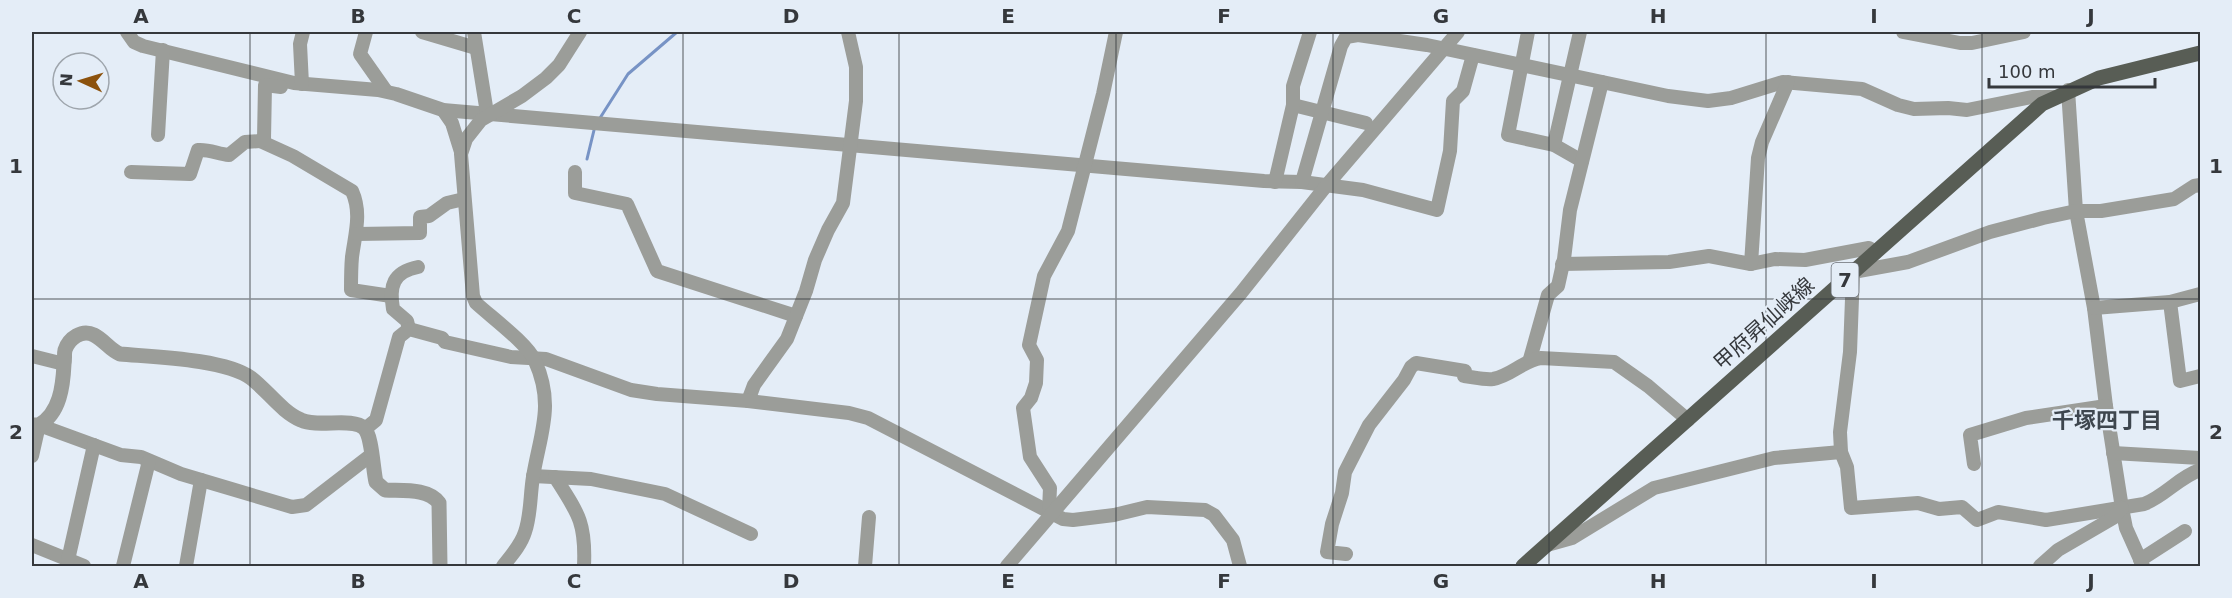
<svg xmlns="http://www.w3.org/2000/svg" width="2232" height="598" font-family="'DejaVu Sans','Noto Sans JP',sans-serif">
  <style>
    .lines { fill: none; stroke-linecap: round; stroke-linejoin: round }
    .stream { stroke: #7793c5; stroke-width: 3 }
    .minor { stroke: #9b9d99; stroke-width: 14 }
    .tertiary { stroke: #9b9d99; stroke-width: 15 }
    .primary { stroke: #585d55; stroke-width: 15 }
    .grid { fill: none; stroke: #35383c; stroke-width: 1.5; stroke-opacity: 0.55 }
    .labels { text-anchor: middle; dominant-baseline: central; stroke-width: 4.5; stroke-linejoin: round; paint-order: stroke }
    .shield { fill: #e4edf7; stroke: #6a6e74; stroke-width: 1.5 }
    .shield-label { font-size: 20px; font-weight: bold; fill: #35383c }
    .street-label { font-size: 21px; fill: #35383c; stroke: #e4edf7 }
    .neighbourhood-label { font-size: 22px; font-weight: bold; fill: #3e464e; stroke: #e4edf7 }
    .neatline { fill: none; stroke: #35383c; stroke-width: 2 }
    .grid-label { font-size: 20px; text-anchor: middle; font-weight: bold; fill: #35383c }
  </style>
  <rect width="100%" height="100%" fill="#e4edf7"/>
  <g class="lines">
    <g class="stream">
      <path d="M 600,118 L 628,74 L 677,32"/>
      <path d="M 587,159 L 595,126"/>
    </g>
    <g class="minor">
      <path d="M 127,32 L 134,42 L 143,46 L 294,83 L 378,90 L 396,94 L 443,110 L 1264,181 L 1302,182 L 1363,190 L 1437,210 L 1450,151 L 1453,101 L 1463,91 L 1473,55"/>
      <path d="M 366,32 L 360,54 L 386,91"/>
      <path d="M 422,32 L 476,48"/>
      <path d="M 474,32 L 487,113"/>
      <path d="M 1528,32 L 1508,135 L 1554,145 L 1582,161"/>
      <path d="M 1903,32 L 1960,43 L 1972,43 L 2024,32"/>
      <path d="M 302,84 L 300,44 L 303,32"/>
      <path d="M 2068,90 L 2076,211 L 2094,308 L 2106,406 L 2122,508 L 2126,528 L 2143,566"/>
      <path d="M 1293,105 L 1366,123"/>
      <path d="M 443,110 L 452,123 L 461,152"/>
      <path d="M 158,135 L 163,50"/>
      <path d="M 260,141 L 293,156 L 352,191 C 362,213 355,234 352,257 C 351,268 351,279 351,290 L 391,296"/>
      <path d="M 1554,145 L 1580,32"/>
      <path d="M 131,172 L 190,174 L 198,150 C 209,149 218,154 229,155 L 245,142 L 260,141 L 264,139 L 265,85 L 281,87"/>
      <path d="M 575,172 L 575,193 L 627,204 L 657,271 L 796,316"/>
      <path d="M 1275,182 L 1293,105 L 1293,86 L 1310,32"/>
      <path d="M 1302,182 L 1341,46 L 1346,37 L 1358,35 L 1427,45 L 1668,96 L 1708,101 L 1731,98 L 1783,82 L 1862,89 L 1898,105 L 1914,109 L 1948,108 L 1967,110 L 2032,97 L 2055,97"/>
      <path d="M 2200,185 L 2194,186 L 2174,199 L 2101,211 L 2076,211 L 2043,218 L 1990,232 L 1908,262 L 1853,272 L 1850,352 L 1840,432 L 1841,452 L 1847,467 L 1851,508 L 1918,503 L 1939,509 L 1962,507 L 1977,520 L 1998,512 L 2046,520 L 2144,504 C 2165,496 2179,477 2200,470"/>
      <path d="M 357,234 L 420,233 L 420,217 L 429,216 L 447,203 L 464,199"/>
      <path d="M 1562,264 L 1669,262 L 1709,256 L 1751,264 L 1775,259 L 1805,260 L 1869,248 L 1875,253"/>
      <path d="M 1751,264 L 1758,158 L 1762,142 L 1788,82"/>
      <path d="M 2170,302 L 2180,381 L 2200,376"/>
      <path d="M 2094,308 L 2170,302 L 2200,294"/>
      <path d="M 409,329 L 407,321 L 393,309 C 389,286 393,272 418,267"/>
      <path d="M 32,356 L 64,364"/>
      <path d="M 1530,359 L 1548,295 L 1558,286 L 1564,259 L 1570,210 L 1602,82"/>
      <path d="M 748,401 L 754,385 L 787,339 L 806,291 L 815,260 L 828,230 L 843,203 L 856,101 L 856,67 L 848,32"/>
      <path d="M 365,429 L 376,420 L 399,337 L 409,329 L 442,338 L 445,342 L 511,357 L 546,359 L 631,390 L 657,394 L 748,401 L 849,413 L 868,418 L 1063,519 L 1073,520 L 1114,515 L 1147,507 L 1205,510 L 1214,515 L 1233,540 L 1240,566"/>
      <path d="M 2113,453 L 2200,458"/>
      <path d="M 32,456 L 39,425 L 121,455 L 141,457 L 181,474 L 292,507 L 306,505 L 371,455"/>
      <path d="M 1974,464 L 1970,435 L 2026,418 L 2106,406"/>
      <path d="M 533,476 L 591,479 L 665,494 L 751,534"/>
      <path d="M 555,477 C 578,513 586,522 584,566"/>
      <path d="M 1049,510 L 1050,488 L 1030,457 L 1023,408 L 1031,398 L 1036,383 L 1037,360 L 1029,345 L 1044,276 L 1068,231 L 1103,94 L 1116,32"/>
      <path d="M 32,545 L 84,566"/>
      <path d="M 1547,545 L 1572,538 L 1654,488 L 1774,458 L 1841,452"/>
      <path d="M 1346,554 L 1327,552 L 1332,524 L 1342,493 L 1345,472 L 1369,425 L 1404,380 L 1411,367 L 1416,363 L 1465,371 L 1464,376 C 1473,377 1484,380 1493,379 C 1511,376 1524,360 1541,358 L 1614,362 L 1648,386 L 1688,420"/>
      <path d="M 68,560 L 94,445"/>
      <path d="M 2140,560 L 2185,531"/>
      <path d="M 123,566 L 149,461"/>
      <path d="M 186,566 L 201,480"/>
      <path d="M 503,566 C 511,556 521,545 525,532 C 531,515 530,495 533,477 C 540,434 555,405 535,361 C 528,344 491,317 476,303 L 473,296 L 461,154 L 466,139 L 481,120 L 522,96 L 546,78 L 559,65 L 580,32"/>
      <path d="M 865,566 L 869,517"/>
      <path d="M 1007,566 L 1241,293 L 1326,186 L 1458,32"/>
      <path d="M 2040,566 L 2058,550 L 2113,518 L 2122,508"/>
    </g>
    <path class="tertiary" d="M 32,425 L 39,425 C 60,413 63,386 64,364 C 65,359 64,354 65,350 C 69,338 82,329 94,335 C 104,340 110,350 120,354 C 154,357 225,359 251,378 C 268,391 282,412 301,420 C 318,428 352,417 364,428 C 372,435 373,470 376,482 L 385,490 C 403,491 428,488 439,503 L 440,566"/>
    <path class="primary" d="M 1523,566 L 2042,104 L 2099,78 L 2200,53"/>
  </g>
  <path class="grid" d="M 250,32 L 250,566M 466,32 L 466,566M 683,32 L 683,566M 899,32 L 899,566M 1116,32 L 1116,566M 1333,32 L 1333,566M 1549,32 L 1549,566M 1766,32 L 1766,566M 1982,32 L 1982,566M 32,299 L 2200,299"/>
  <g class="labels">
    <rect class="shield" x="1831.5" y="263" width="27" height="34" rx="4.5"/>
    <g class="shield-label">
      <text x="1845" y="280">7</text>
    </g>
    <g class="street-label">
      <text transform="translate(1764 324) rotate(-42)">甲府昇仙峡線</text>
    </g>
    <g class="neighbourhood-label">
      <text x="2107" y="420">千塚四丁目</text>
    </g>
  </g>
  <rect width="2232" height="598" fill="none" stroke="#e4edf7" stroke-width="66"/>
  <g transform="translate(81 81) rotate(274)"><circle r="28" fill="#e4edf7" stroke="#9ea5ac" stroke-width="1.5"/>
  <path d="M0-4.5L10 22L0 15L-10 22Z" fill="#8c520d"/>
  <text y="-9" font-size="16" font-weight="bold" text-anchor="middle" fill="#35383c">N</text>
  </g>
  <path d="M1989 78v9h166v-9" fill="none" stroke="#35383c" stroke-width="3"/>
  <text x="1998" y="78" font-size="18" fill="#35383c" stroke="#e4edf7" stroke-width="4.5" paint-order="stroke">100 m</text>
  <rect x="33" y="33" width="2166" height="532" class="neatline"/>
  <g class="grid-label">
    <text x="141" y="23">A</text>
    <text x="358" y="23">B</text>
    <text x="574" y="23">C</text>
    <text x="791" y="23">D</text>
    <text x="1008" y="23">E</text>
    <text x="1224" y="23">F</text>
    <text x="1441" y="23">G</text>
    <text x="1658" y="23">H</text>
    <text x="1874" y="23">I</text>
    <text x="2091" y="23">J</text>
    <text x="16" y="173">1</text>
    <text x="2216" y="173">1</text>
    <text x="16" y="439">2</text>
    <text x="2216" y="439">2</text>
    <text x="141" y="588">A</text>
    <text x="358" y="588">B</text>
    <text x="574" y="588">C</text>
    <text x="791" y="588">D</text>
    <text x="1008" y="588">E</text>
    <text x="1224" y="588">F</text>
    <text x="1441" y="588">G</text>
    <text x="1658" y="588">H</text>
    <text x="1874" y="588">I</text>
    <text x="2091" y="588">J</text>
  </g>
</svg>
